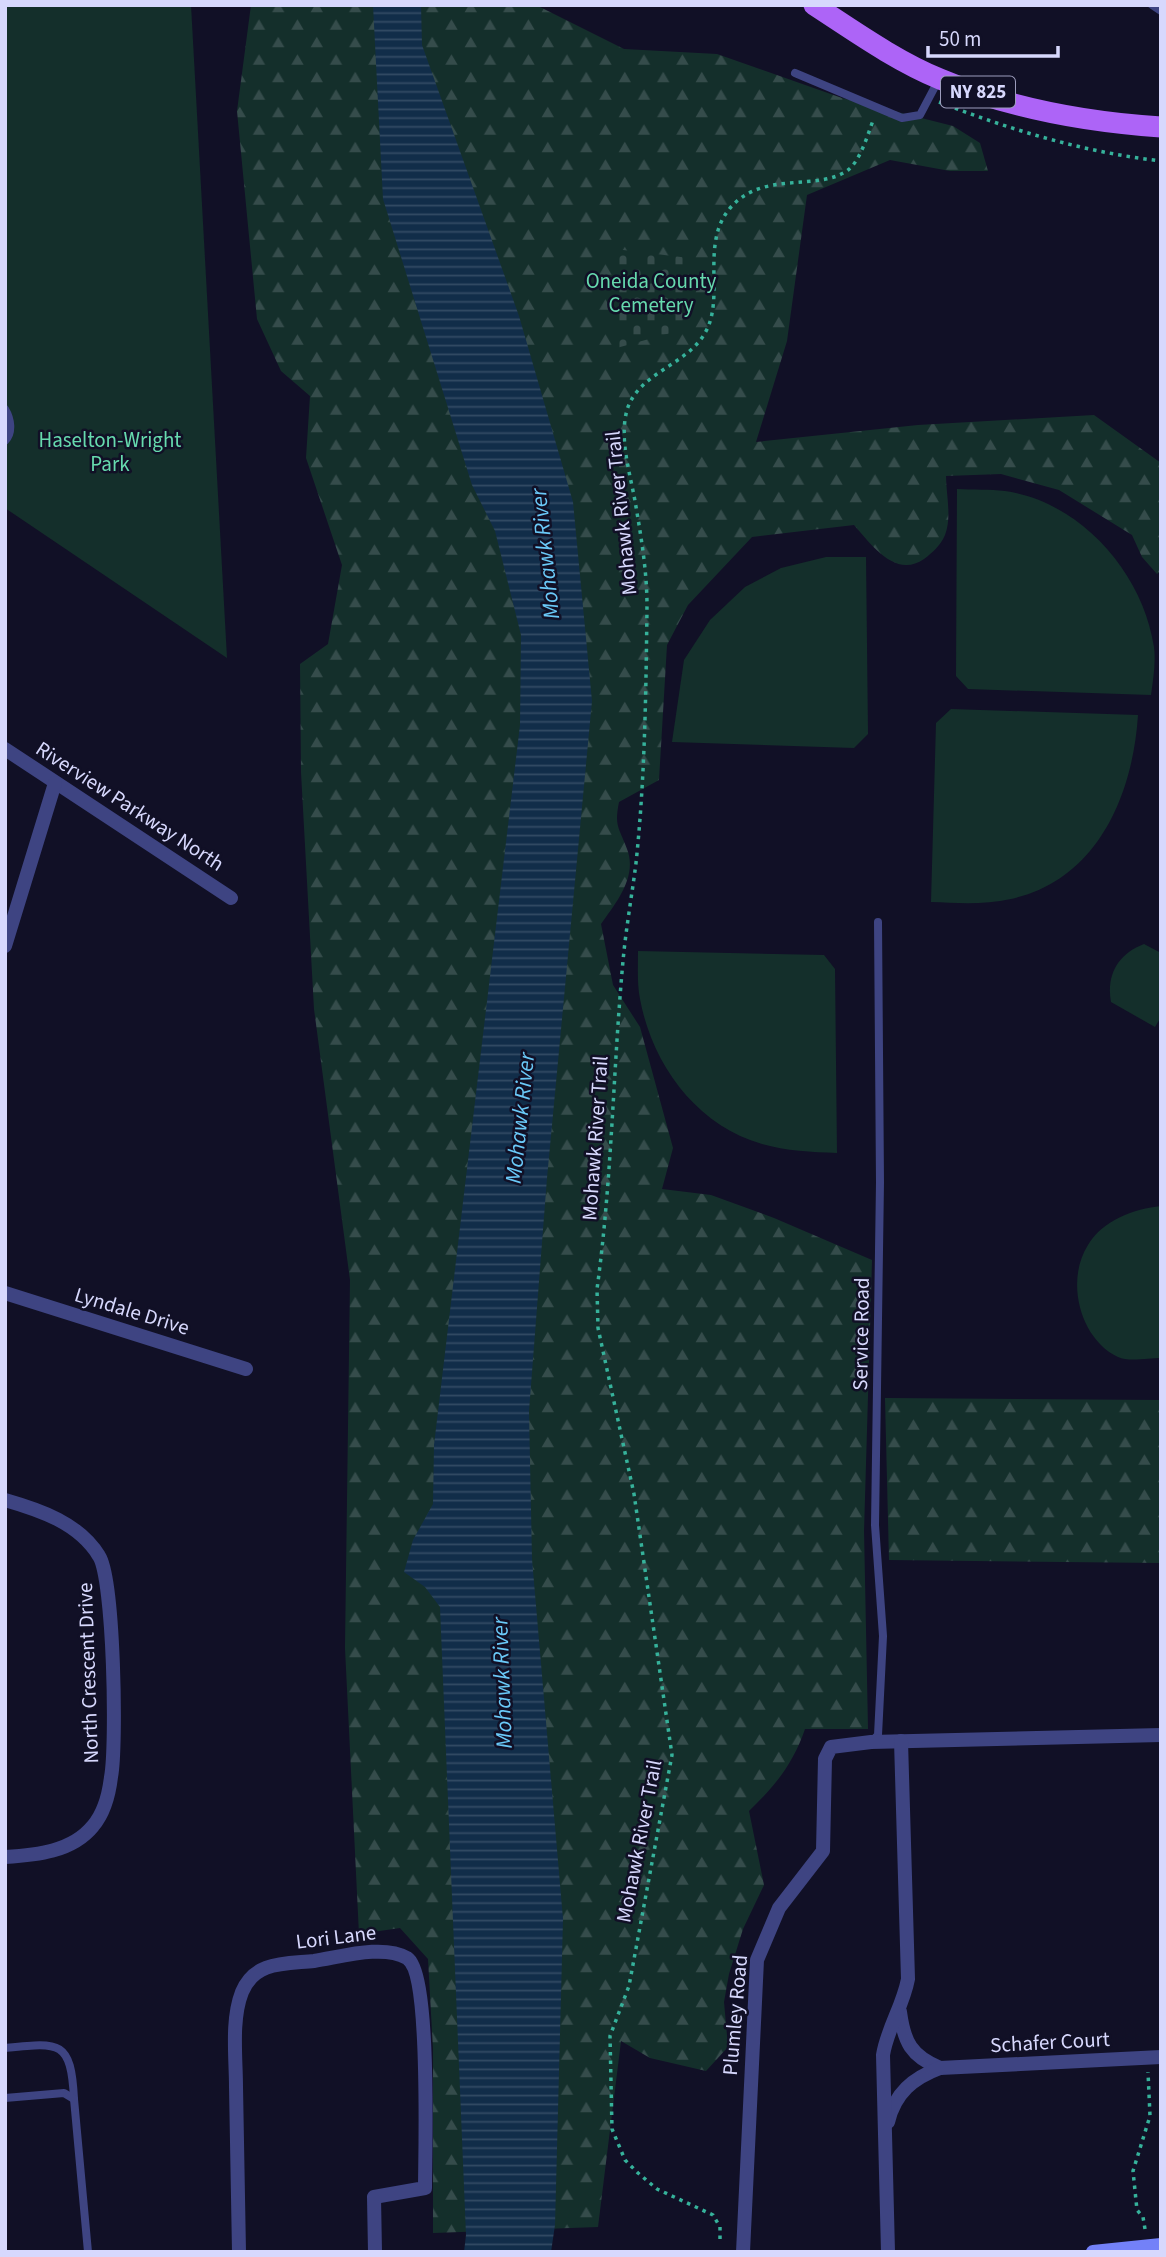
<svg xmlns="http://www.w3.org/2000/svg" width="1166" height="2257" font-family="'Source Sans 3',sans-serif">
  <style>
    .forest { fill: url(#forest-firs) }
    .cemetery { fill: url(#cemetery-stones) }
    .park { fill: #142f2b }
    .water { fill: url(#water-rules) }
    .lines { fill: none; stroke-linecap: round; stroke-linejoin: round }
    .path { stroke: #36b29b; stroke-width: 3.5; stroke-dasharray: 3.5 5; stroke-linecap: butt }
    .lane { stroke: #3e4482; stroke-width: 8 }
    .street { stroke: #3e4482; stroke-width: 14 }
    .secondary { stroke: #7381f8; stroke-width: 14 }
    .primary { stroke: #ad64f7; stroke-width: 21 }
    .labels { text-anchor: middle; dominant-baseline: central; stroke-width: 5; stroke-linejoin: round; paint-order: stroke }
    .shield { fill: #111026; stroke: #9c9cbc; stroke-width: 2 }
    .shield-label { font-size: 19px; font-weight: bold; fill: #d7d8fd }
    .park-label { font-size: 21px; fill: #66daae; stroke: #111026 }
    .street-label { font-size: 21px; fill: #d7d8fd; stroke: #111026 }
    .water-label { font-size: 23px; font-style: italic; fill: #6ac9f8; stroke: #111026 }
  </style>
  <defs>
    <pattern id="forest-firs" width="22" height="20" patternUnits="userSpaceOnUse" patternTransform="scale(1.75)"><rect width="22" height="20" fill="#142f2b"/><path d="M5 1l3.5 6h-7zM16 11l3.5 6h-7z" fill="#354c4b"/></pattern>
    <pattern id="cemetery-stones" width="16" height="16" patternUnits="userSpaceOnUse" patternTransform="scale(1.75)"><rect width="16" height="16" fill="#142f2b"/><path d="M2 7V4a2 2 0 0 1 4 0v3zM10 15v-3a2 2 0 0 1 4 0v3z" fill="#354c4b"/></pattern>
    <pattern id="water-rules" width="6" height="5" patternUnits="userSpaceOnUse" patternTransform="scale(1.75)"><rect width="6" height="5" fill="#112d49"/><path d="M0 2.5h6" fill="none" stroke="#334b64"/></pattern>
  </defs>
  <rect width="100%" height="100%" fill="#111026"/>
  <g class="forest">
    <path d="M 251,5 L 536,5 L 624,49 L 717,54 L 842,98 L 953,126 L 980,143 L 988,171 L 950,171 L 890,160 L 807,195 L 787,341 L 756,442 L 918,425 L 1094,415 L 1161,463 L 1161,571 L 1157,574 L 1142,557 L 1132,535 L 1059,490 L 1001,474 L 946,476 C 946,494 952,517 945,535 C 940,546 933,552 924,559 C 895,579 871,544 854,525 L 752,537 L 688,605 L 667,645 L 659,780 L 619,802 C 614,827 619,827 627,849 C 638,877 615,904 601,924 L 613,985 L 640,1027 L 673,1148 L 662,1189 L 711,1195 L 774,1218 L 872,1260 L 864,1531 L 868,1729 L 805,1729 C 793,1764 775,1786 749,1811 L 764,1885 L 743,1929 L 729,1974 L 724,2002 L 728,2047 L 706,2071 L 650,2058 L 621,2041 L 598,2227 L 433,2233 L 433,2049 L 428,1959 L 400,1928 L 359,1934 L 345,1648 L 350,1280 L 314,1009 L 301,772 L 300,664 L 328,644 L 342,565 L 306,458 L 310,396 L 281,371 L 257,319 L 237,111 Z"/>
    <path d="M 885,1398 L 1161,1400 L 1161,1563 L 889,1560 Z"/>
  </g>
  <path class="cemetery" d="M 615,249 L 689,258 L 685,329 L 613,349 Z"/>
  <g class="park">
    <path d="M 5,5 L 191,5 L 227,658 L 5,508 Z"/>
    <path d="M 957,489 C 973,490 990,489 1005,491 C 1081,502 1143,573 1154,647 C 1156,663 1153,680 1151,695 L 968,689 L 956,676 Z"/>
    <path d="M 826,557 L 866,557 L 868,734 L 854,748 L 672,742 L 684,660 L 710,620 L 745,587 L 781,568 Z"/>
    <path d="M 951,709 L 1138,715 C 1133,794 1098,880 1011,899 C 984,905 957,903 931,902 L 936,723 Z"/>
    <path d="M 1144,944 L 1161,953 L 1161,1017 L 1155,1027 L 1111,1002 C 1106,975 1118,954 1144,944 Z"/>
    <path d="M 638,951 L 824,955 L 835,969 L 837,1153 C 812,1152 786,1151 762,1144 C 696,1125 652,1064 640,999 C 637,984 638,967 638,951 Z"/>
    <path d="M 1161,1206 L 1161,1358 C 1149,1358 1128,1362 1118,1357 C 1080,1339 1065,1281 1088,1245 C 1103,1220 1134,1209 1161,1206 Z"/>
  </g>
  <path class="water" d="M 373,5 L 421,5 L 422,45 L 519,316 L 573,502 L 592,701 L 547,1178 L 529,1411 L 532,1559 L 563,1919 L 555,2225 L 551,2252 L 464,2252 L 466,2235 L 440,1607 L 425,1587 L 404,1572 L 413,1540 L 433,1504 L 434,1445 L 520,725 L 521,635 L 495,531 L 472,485 L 383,199 Z"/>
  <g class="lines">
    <g class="path">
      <path d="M 939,102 C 1011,130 1083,152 1161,161"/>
      <path d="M 1145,2229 L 1143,2217 L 1137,2210 L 1133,2171 L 1150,2116 L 1148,2072"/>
      <path d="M 720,2239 L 720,2227 L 713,2215 L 657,2189 L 638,2173 L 625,2160 L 612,2129 L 610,2036 L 629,1986 L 672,1755 L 634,1494 L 598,1328 L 597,1289 C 612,1180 613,1070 623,961 C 626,928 632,895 636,863 C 645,778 646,691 647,606 C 647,571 641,536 635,501 C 630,473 619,439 627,410 C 638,373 687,365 705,333 C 726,297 699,243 731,207 C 764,170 818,192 848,170 C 861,160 868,133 874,118"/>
    </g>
    <g class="lane">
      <path d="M 1152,5 L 1161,11"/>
      <path d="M 795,73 L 902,118 L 920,115 L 939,79"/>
      <path d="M 5,409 C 11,419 13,433 5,441"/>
      <path d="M 871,1742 L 878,1735 L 883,1636 L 875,1525 L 880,1182 L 878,922"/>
      <path d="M 5,2048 C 60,2042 71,2040 74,2099"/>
      <path d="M 5,2098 L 64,2093 L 74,2099 L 88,2252"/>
    </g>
    <g class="street">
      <path d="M 5,749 L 231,898"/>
      <path d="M 5,946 L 55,783"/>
      <path d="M 5,1293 L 246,1369"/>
      <path d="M 5,1500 C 40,1510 79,1523 99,1556 C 114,1579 117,1746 111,1777 C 109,1794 104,1813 93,1826 C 72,1852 36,1855 5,1857"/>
      <path d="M 900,2012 C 904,2042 911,2056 940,2068"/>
      <path d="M 888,2122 C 895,2093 913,2078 940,2068 L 1161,2057"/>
      <path d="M 239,2252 C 238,2197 237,2142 236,2087 C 236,2058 231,2020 242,1992 C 255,1961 284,1964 314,1961 C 341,1957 383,1944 407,1958 C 431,1973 425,2154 425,2188 L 374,2197 L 375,2252"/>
      <path d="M 743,2252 L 757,1960 L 779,1908 L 823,1851 L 825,1759 L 831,1747 L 871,1742 L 1161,1735"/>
      <path d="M 888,2252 L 883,2055 C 887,2029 903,2006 908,1979 L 901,1741"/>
    </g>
    <path class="secondary" d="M 1093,2252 L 1161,2245"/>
    <path class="primary" d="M 814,5 C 854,31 896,61 940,79 C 1009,108 1086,122 1161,127"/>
  </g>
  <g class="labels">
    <rect class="shield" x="941" y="76.5" width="74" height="31" rx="5"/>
    <g class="shield-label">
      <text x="978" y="92">NY 825</text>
    </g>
    <g class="park-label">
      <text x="651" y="281">Oneida County<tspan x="651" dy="24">Cemetery</tspan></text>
      <text x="110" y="440">Haselton-Wright<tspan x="110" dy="24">Park</tspan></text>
    </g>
    <g class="street-label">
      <text transform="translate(621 513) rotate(-96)">Mohawk River Trail</text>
      <text transform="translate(130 806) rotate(33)">Riverview Parkway North</text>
      <text transform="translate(595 1138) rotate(-86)">Mohawk River Trail</text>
      <text transform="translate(132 1311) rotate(17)">Lyndale Drive</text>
      <text transform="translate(861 1334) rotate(-89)">Service Road</text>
      <text transform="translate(88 1673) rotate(-92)">North Crescent Drive</text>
      <text transform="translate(639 1841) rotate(-79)">Mohawk River Trail</text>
      <text transform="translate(336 1937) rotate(-7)">Lori Lane</text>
      <text transform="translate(735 2015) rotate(-85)">Plumley Road</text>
      <text transform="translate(1050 2042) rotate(-3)">Schafer Court</text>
    </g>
    <g class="water-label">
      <text transform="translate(545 554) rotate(-96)">Mohawk River</text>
      <text transform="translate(520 1118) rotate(-84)">Mohawk River</text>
      <text transform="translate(502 1683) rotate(-92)">Mohawk River</text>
    </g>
  </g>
  <rect width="1166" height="2257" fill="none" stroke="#d7d8fd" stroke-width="14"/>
  <path d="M928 46v10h130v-10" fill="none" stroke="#d7d8fd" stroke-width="3.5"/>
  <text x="939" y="46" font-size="21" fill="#d7d8fd" stroke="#111026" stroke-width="5" paint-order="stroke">50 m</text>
</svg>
